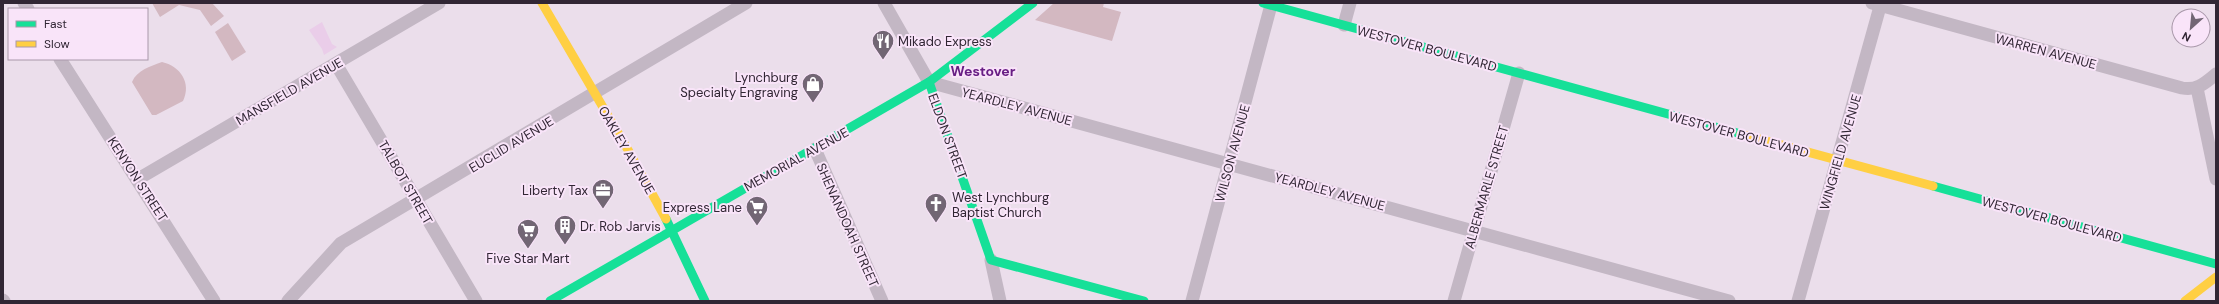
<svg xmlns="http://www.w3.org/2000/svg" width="2219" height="304" font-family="'DM Sans',sans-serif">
<rect width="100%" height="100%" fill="#ebdeeb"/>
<!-- green -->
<g fill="#d3b8c1">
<path d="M152 3H212L224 16 211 26 200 10 179 5 160 17Z"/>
<path d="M1054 3H1104L1103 7 1121 12 1112 41 1035 20Z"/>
<path d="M228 23 246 52 232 61 215 32Z"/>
<path d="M162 62C180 66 192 83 183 101L156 115H152L132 82C137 70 151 66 162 62Z"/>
</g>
<!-- plaza -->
<path fill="#eacde9" d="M322 22 332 44 337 47 324 55 322 49 309 30Z"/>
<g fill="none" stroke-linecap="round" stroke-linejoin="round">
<!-- street -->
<g stroke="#c3b7c4" stroke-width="13">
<path d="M24 3 28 9"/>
<path d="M884 3 929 82 1729 301"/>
<path d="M1872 3 2182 88C2197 91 2205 83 2216 74"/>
<path d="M1344 25 1350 3"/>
<path d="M60 59 214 301"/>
<path d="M336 64 476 301"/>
<path d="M2197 88 2216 179"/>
<path d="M815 149 882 301"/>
<path d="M138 179 439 3"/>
<path d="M991 260 1000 301"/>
<path d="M3 300 4 301"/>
<path d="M288 301 341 243 746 3"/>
<path d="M1192 301 1271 5"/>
<path d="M1454 301 1519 73"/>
<path d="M1798 301 1881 3"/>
</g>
<!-- fast -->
<g stroke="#16e098" stroke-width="9">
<path d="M1263 3 1741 134"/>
<path d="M929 82 991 260 1144 301"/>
<path d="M1933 186 2216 264"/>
<path d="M666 219 705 301"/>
<path d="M550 301 929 82 1033 3"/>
</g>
<!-- slow -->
<g stroke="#ffcf43" stroke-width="9">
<path d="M542 3 628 150 666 219"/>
<path d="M1741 134 1933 186"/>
<path d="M2185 301 2216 277"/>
</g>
</g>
<!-- icons -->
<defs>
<g id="restaurant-pin" transform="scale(1.15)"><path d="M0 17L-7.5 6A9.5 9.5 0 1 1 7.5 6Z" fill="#726674" stroke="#f9e4f9"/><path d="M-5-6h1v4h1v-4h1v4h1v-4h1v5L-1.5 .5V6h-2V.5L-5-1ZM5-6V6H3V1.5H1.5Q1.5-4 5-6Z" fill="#fff"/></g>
<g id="shop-pin" transform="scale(1.15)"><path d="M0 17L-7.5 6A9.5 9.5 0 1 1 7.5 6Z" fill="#726674" stroke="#f9e4f9"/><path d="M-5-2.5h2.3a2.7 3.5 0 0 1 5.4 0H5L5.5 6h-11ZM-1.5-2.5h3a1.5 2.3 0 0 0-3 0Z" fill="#fff"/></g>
<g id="office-pin" transform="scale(1.15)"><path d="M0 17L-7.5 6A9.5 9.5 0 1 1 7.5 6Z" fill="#726674" stroke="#f9e4f9"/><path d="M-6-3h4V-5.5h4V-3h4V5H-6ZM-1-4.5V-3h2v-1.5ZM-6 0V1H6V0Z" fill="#fff"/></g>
<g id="church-pin" transform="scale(1.15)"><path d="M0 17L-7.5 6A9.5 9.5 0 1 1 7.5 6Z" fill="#726674" stroke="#f9e4f9"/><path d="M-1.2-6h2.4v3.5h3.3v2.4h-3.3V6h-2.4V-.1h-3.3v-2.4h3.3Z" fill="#fff"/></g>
<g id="supermarket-pin" transform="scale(1.15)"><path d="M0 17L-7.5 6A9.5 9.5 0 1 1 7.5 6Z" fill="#726674" stroke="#f9e4f9"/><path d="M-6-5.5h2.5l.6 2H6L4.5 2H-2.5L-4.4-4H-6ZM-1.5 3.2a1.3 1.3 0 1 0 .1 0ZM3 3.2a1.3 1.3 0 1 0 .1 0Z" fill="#fff"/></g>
<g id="building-pin" transform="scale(1.15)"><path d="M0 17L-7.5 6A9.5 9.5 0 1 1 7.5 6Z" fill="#726674" stroke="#f9e4f9"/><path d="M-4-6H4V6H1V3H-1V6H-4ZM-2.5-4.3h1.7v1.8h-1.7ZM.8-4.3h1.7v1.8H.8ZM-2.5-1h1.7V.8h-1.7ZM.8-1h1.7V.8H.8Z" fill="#fff"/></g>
</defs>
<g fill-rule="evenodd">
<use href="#restaurant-pin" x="883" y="41"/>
<use href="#shop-pin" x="813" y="84"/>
<use href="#office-pin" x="603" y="190"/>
<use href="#church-pin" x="936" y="204"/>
<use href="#supermarket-pin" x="757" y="207"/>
<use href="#building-pin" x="565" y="226"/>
<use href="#supermarket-pin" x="528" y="230"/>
</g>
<g text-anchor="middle" stroke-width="4" stroke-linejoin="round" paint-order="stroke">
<!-- poi labels -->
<g font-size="13" fill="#312634" stroke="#f9e4f9" text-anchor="start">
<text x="898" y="46">Mikado Express</text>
<text x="798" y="82" text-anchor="end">Lynchburg<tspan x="798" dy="15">Specialty Engraving</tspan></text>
<text x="588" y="195" text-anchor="end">Liberty Tax</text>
<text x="952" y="202">West Lynchburg<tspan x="952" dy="15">Baptist Church</tspan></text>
<text x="742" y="212" text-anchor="end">Express Lane</text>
<text x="580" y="231">Dr. Rob Jarvis</text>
<text x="528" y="263" text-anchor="middle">Five Star Mart</text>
</g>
<!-- street labels -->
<g font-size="13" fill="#312634" stroke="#f9e4f9">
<text transform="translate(1427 48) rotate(15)" y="5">WESTOVER BOULEVARD</text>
<text transform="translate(2046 51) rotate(15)" y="5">WARREN AVENUE</text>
<text transform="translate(289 91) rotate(-30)" y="5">MANSFIELD AVENUE</text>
<text transform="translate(1017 106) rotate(15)" y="5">YEARDLEY AVENUE</text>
<text transform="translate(1739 134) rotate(15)" y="5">WESTOVER BOULEVARD</text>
<text transform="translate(948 136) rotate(70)" y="5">ELDON STREET</text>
<text transform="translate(511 144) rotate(-31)" y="5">EUCLID AVENUE</text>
<text transform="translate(627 150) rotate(60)" y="5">OAKLEY AVENUE</text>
<text transform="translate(1840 152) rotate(-74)" y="5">WINGFIELD AVENUE</text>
<text transform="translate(1232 153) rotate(-75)" y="5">WILSON AVENUE</text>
<text transform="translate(796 159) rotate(-29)" y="5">MEMORIAL AVENUE</text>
<text transform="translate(138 179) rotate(57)" y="5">KENYON STREET</text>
<text transform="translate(406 182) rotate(60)" y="5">TALBOT STREET</text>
<text transform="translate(1486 187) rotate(-74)" y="5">ALBERMARLE STREET</text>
<text transform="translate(1330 191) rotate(15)" y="5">YEARDLEY AVENUE</text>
<text transform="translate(2052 219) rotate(15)" y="5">WESTOVER BOULEVARD</text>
<text transform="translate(848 225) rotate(66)" y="5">SHENANDOAH STREET</text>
</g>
<!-- neighbourhood labels -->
<g font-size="14" font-weight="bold" fill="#681e84" stroke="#f9e4f9">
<text x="983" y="76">Westover</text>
</g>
</g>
<!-- border -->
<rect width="2219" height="304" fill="none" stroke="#312634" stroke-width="8"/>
<!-- legend -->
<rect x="8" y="8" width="140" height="52" fill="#f9e4f9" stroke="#a998aa"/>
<rect x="16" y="21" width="20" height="6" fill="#16e098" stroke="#a998aa"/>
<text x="44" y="28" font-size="12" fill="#312634">Fast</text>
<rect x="16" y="41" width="20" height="6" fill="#ffcf43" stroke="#a998aa"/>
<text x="44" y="48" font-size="12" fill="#312634">Slow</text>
<!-- north arrow -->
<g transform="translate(2191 28) rotate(207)"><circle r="19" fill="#f9e4f9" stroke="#a998aa"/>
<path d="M0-3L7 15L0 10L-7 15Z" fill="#726674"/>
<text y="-6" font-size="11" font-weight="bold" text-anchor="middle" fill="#312634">N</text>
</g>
</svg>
